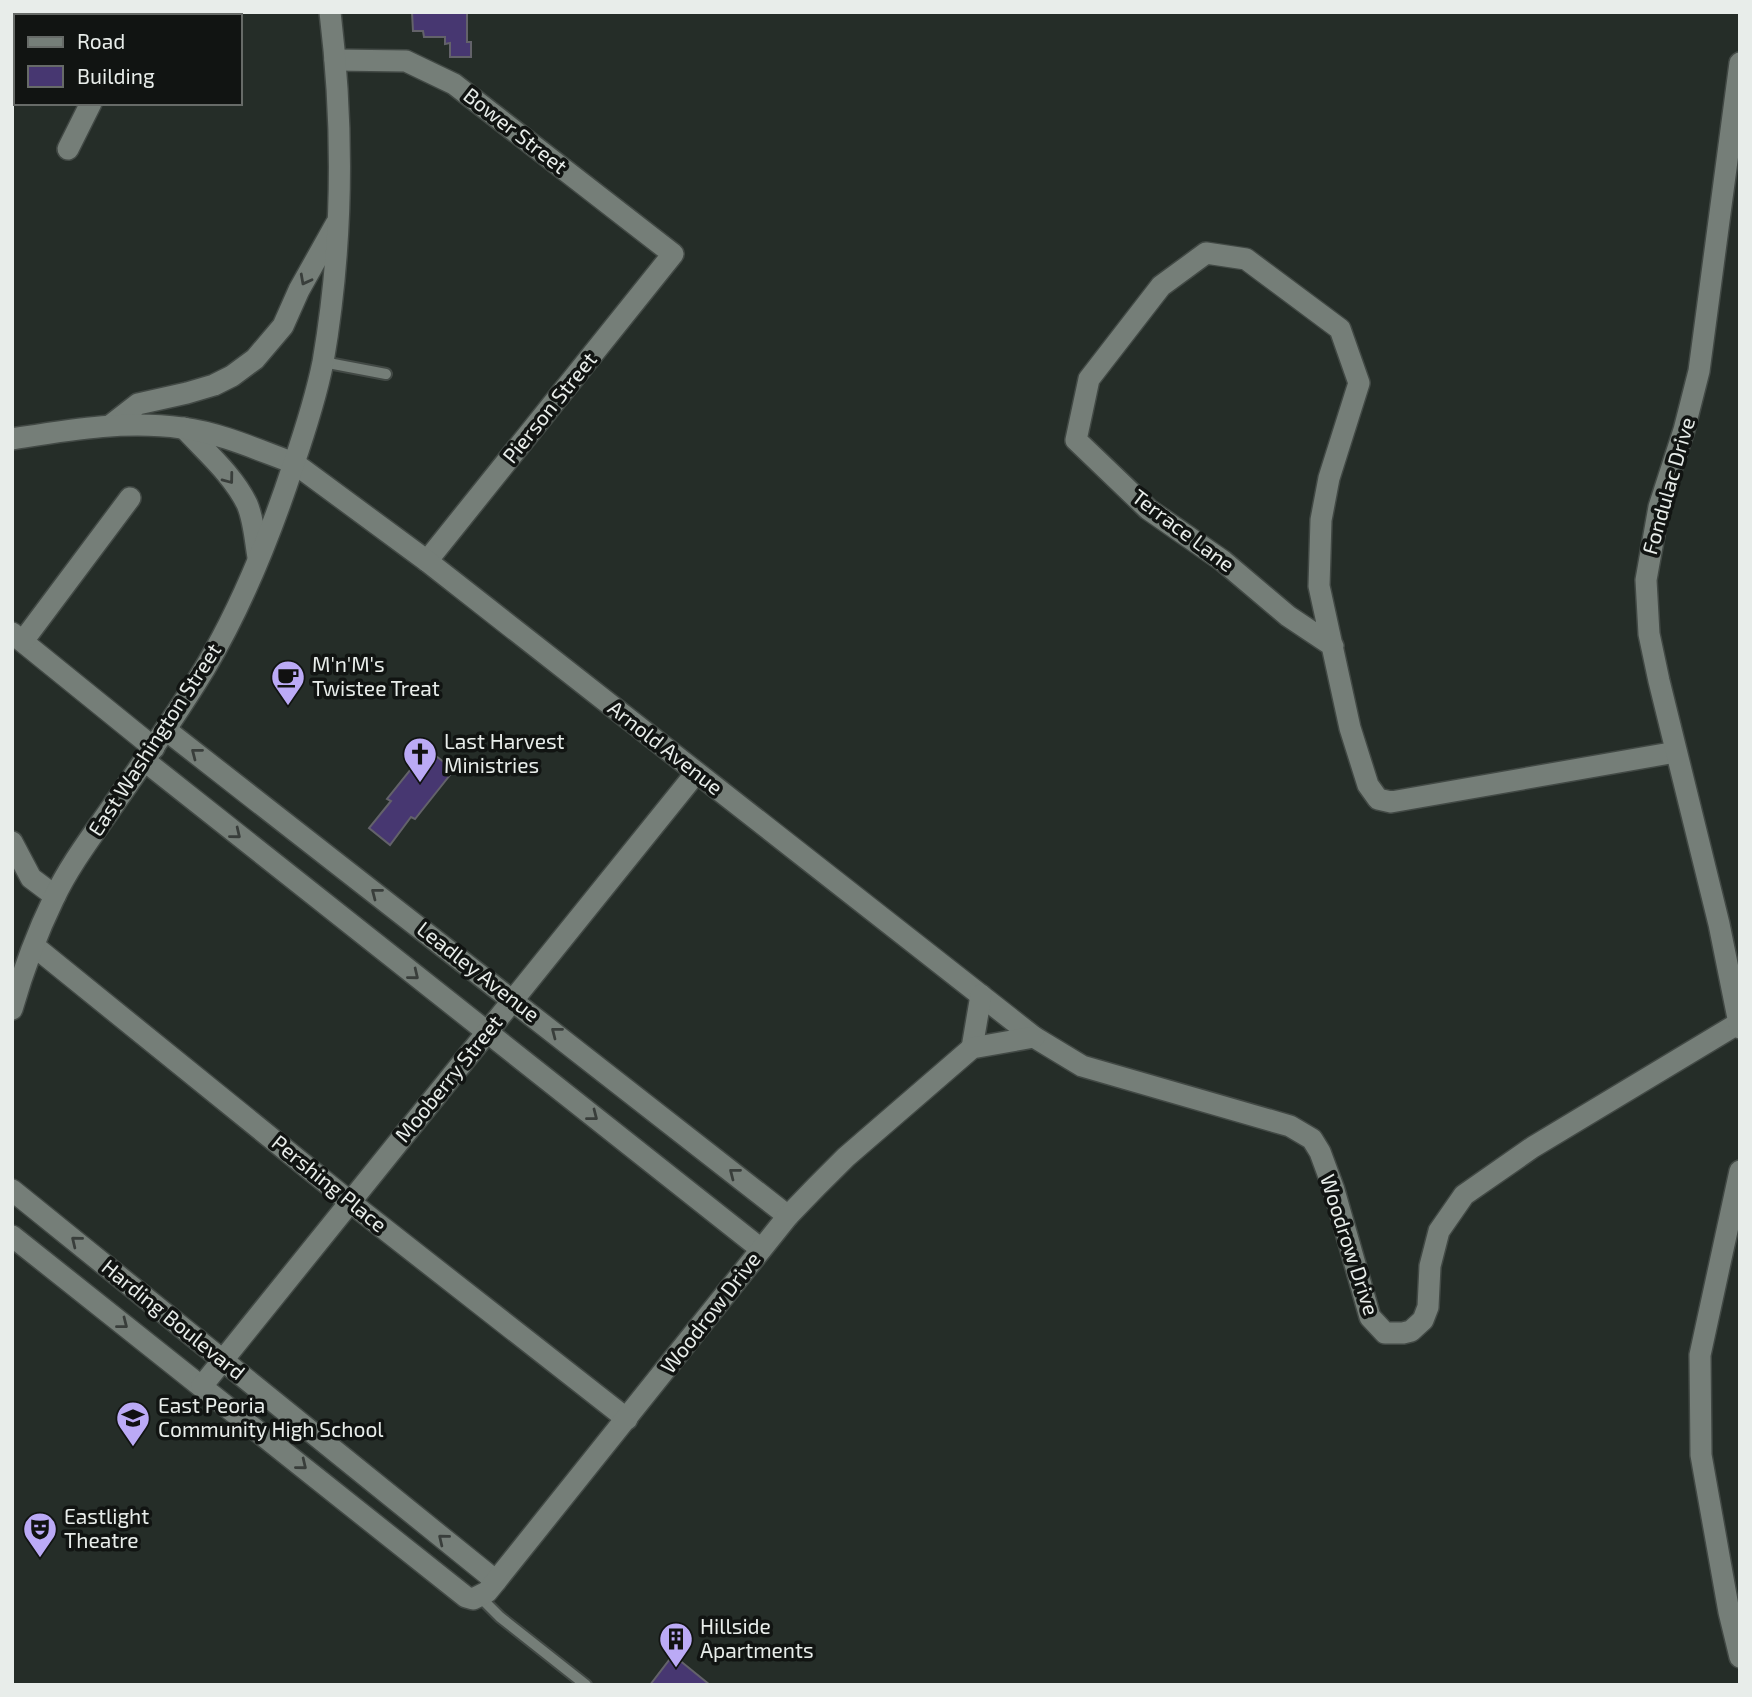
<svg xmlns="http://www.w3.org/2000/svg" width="1752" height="1697" font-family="'Exo 2',sans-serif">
<rect width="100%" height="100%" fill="#252d28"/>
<!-- building -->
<g fill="#473771" stroke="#63626a" stroke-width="2">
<path d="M412 12H467V42H471V57H450V43L445 44V37H424L423 31H413Z"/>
<path d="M427 749 454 770 415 819 411 817 390 845 369 828 391 801 387 799Z"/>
<path d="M673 1655 710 1685H650Z"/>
</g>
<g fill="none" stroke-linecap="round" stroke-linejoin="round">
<!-- lane casing -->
<g stroke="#424945" stroke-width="14">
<g id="lane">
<path d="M323 362 386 374"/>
<path d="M480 1597 500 1617 586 1685"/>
</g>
</g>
<!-- street casing -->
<g stroke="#424945" stroke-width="24">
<g id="street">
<path d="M135 16 137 12"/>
<path d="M335 60 406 61 454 84 673 254 427 561"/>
<path d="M68 149 91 103"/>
<path d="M294 463 427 561 1034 1037 1082 1066 1290 1126 1312 1139 1320 1152 1334 1190 1370 1317 1385 1333H1403L1411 1331 1423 1320 1428 1307 1430 1266 1439 1231 1464 1195 1533 1147 1739 1023"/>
<path d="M12 633 154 748"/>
<path d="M23 641 130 498"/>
<path d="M1333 646 1288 616 1223 561 1148 509 1076 440 1089 379 1161 286 1206 253 1246 259 1340 329 1359 383 1329 478 1321 520 1319 586 1350 728 1368 785 1378 799 1391 802 1676 752"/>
<path d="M166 730 788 1216"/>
<path d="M145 761 761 1249"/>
<path d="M12 842 31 878 55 896"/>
<path d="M34 946 350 1202 627 1419"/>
<path d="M972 1048 981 995"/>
<path d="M12 1190 496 1581"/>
<path d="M12 1236 466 1597 473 1599 487 1592 496 1581 788 1216 816 1187 846 1157 972 1048 1034 1037"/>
<path d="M202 1386 696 773"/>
</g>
</g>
<!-- secondary casing -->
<g stroke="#424945" stroke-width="24">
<g id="secondary">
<path d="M1740 63 1699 371 1684 430 1659 507 1646 580 1649 634 1659 681 1719 924 1740 1028"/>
<path d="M111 425 138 404 187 393 214 385 232 376 255 359 283 326 299 290 336 224"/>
<path d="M184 428C206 452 233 475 247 504 254 520 255 540 258 557"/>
<path d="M12 439C69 430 124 420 182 428 221 433 258 450 294 463"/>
<path d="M12 1009C23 971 37 933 54 898 69 866 92 836 112 807 144 761 176 716 205 668 243 604 270 536 293 466 305 431 316 397 323 362 343 246 344 128 330 12"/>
<path d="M1740 1171 1700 1355 1701 1455 1729 1612 1740 1657"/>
</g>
</g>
<!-- lane -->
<use href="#lane" stroke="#757e78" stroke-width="10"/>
<!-- street -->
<use href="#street" stroke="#757e78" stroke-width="21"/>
<!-- secondary -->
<use href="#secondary" stroke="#757e78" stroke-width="21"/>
</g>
<!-- one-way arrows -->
<defs><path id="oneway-chevron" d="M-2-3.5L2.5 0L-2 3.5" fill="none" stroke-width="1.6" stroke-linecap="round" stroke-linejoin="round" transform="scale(1.75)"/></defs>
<g stroke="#393e3b">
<use href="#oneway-chevron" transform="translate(305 280) rotate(118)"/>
<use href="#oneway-chevron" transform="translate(229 479) rotate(53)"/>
<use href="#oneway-chevron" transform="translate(196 753) rotate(-142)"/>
<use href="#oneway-chevron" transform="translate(236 834) rotate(39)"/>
<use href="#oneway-chevron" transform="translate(376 893) rotate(-142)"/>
<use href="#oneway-chevron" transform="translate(414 975) rotate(39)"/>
<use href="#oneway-chevron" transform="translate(556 1032) rotate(-142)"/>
<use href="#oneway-chevron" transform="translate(593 1116) rotate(38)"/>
<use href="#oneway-chevron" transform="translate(734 1173) rotate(-142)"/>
<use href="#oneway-chevron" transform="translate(76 1241) rotate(-141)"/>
<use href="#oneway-chevron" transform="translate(123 1324) rotate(38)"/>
<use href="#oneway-chevron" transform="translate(302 1465) rotate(39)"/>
<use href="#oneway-chevron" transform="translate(443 1539) rotate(-141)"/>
</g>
<!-- icons -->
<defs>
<g id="cafe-pin" transform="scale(1.75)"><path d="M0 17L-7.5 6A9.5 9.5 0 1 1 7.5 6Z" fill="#bbaaf6" stroke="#111412"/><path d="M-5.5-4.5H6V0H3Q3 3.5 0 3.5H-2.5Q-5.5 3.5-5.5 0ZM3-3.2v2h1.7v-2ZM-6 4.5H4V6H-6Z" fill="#111"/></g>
<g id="church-pin" transform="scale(1.75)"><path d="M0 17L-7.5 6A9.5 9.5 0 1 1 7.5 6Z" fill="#bbaaf6" stroke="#111412"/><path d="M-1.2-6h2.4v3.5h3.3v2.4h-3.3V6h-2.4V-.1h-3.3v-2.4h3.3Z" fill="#111"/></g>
<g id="school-pin" transform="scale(1.75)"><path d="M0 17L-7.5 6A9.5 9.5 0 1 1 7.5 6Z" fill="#bbaaf6" stroke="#111412"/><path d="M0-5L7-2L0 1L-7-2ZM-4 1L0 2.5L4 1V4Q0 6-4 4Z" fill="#111"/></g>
<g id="theatre-pin" transform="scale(1.75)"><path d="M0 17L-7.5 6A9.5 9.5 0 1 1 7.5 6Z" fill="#bbaaf6" stroke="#111412"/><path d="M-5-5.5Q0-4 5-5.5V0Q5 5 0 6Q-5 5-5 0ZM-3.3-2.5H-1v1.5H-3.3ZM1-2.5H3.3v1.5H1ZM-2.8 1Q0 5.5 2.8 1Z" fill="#111"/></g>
<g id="building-pin" transform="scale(1.75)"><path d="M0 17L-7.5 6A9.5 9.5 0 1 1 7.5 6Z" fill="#bbaaf6" stroke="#111412"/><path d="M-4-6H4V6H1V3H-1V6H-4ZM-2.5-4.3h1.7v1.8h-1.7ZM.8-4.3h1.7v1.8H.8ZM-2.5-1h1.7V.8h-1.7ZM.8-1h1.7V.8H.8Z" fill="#111"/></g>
</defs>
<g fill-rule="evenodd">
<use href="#cafe-pin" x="288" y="677"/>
<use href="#church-pin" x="420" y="754"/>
<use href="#school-pin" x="133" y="1418"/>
<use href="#theatre-pin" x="40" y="1529"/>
<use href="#building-pin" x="676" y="1639"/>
</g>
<g text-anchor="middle" stroke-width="7" stroke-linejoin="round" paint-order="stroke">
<!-- street labels -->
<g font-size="21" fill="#e8edea" stroke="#111412">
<text transform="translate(515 131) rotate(38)" y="7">Bower Street</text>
<text transform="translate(550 408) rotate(-51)" y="7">Pierson Street</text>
<text transform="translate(1669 486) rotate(-74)" y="7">Fondulac Drive</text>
<text transform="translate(1183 531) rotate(37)" y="7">Terrace Lane</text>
<text transform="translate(155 740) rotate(-57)" y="7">East Washington Street</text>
<text transform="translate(665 748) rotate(38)" y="7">Arnold Avenue</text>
<text transform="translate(478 972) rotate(38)" y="7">Leadley Avenue</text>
<text transform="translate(449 1079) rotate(-51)" y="7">Mooberry Street</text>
<text transform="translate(329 1184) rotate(39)" y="7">Pershing Place</text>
<text transform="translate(1349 1245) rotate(72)" y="7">Woodrow Drive</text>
<text transform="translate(711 1313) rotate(-52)" y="7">Woodrow Drive</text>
<text transform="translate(173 1320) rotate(39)" y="7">Harding Boulevard</text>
</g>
<!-- poi labels -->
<g font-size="21" fill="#e8edea" stroke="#111412" text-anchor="start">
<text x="312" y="672">M'n'M's<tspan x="312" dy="24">Twistee Treat</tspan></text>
<text x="444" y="749">Last Harvest<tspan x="444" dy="24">Ministries</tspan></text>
<text x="158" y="1413">East Peoria<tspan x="158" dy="24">Community High School</tspan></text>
<text x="64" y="1524">Eastlight<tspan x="64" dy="24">Theatre</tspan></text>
<text x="700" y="1634">Hillside<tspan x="700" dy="24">Apartments</tspan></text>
</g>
</g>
<!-- border -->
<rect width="1752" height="1697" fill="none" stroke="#e8edea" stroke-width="28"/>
<!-- legend -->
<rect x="14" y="14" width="228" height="91" fill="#111412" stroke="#676b68" stroke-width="2"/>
<rect x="28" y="37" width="35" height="10" fill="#757e78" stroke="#676b68" stroke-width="2"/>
<text x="77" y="49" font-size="21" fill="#e8edea">Road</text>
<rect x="28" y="66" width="35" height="21" fill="#473771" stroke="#676b68" stroke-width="2"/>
<text x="77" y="84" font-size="21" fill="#e8edea">Building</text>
</svg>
